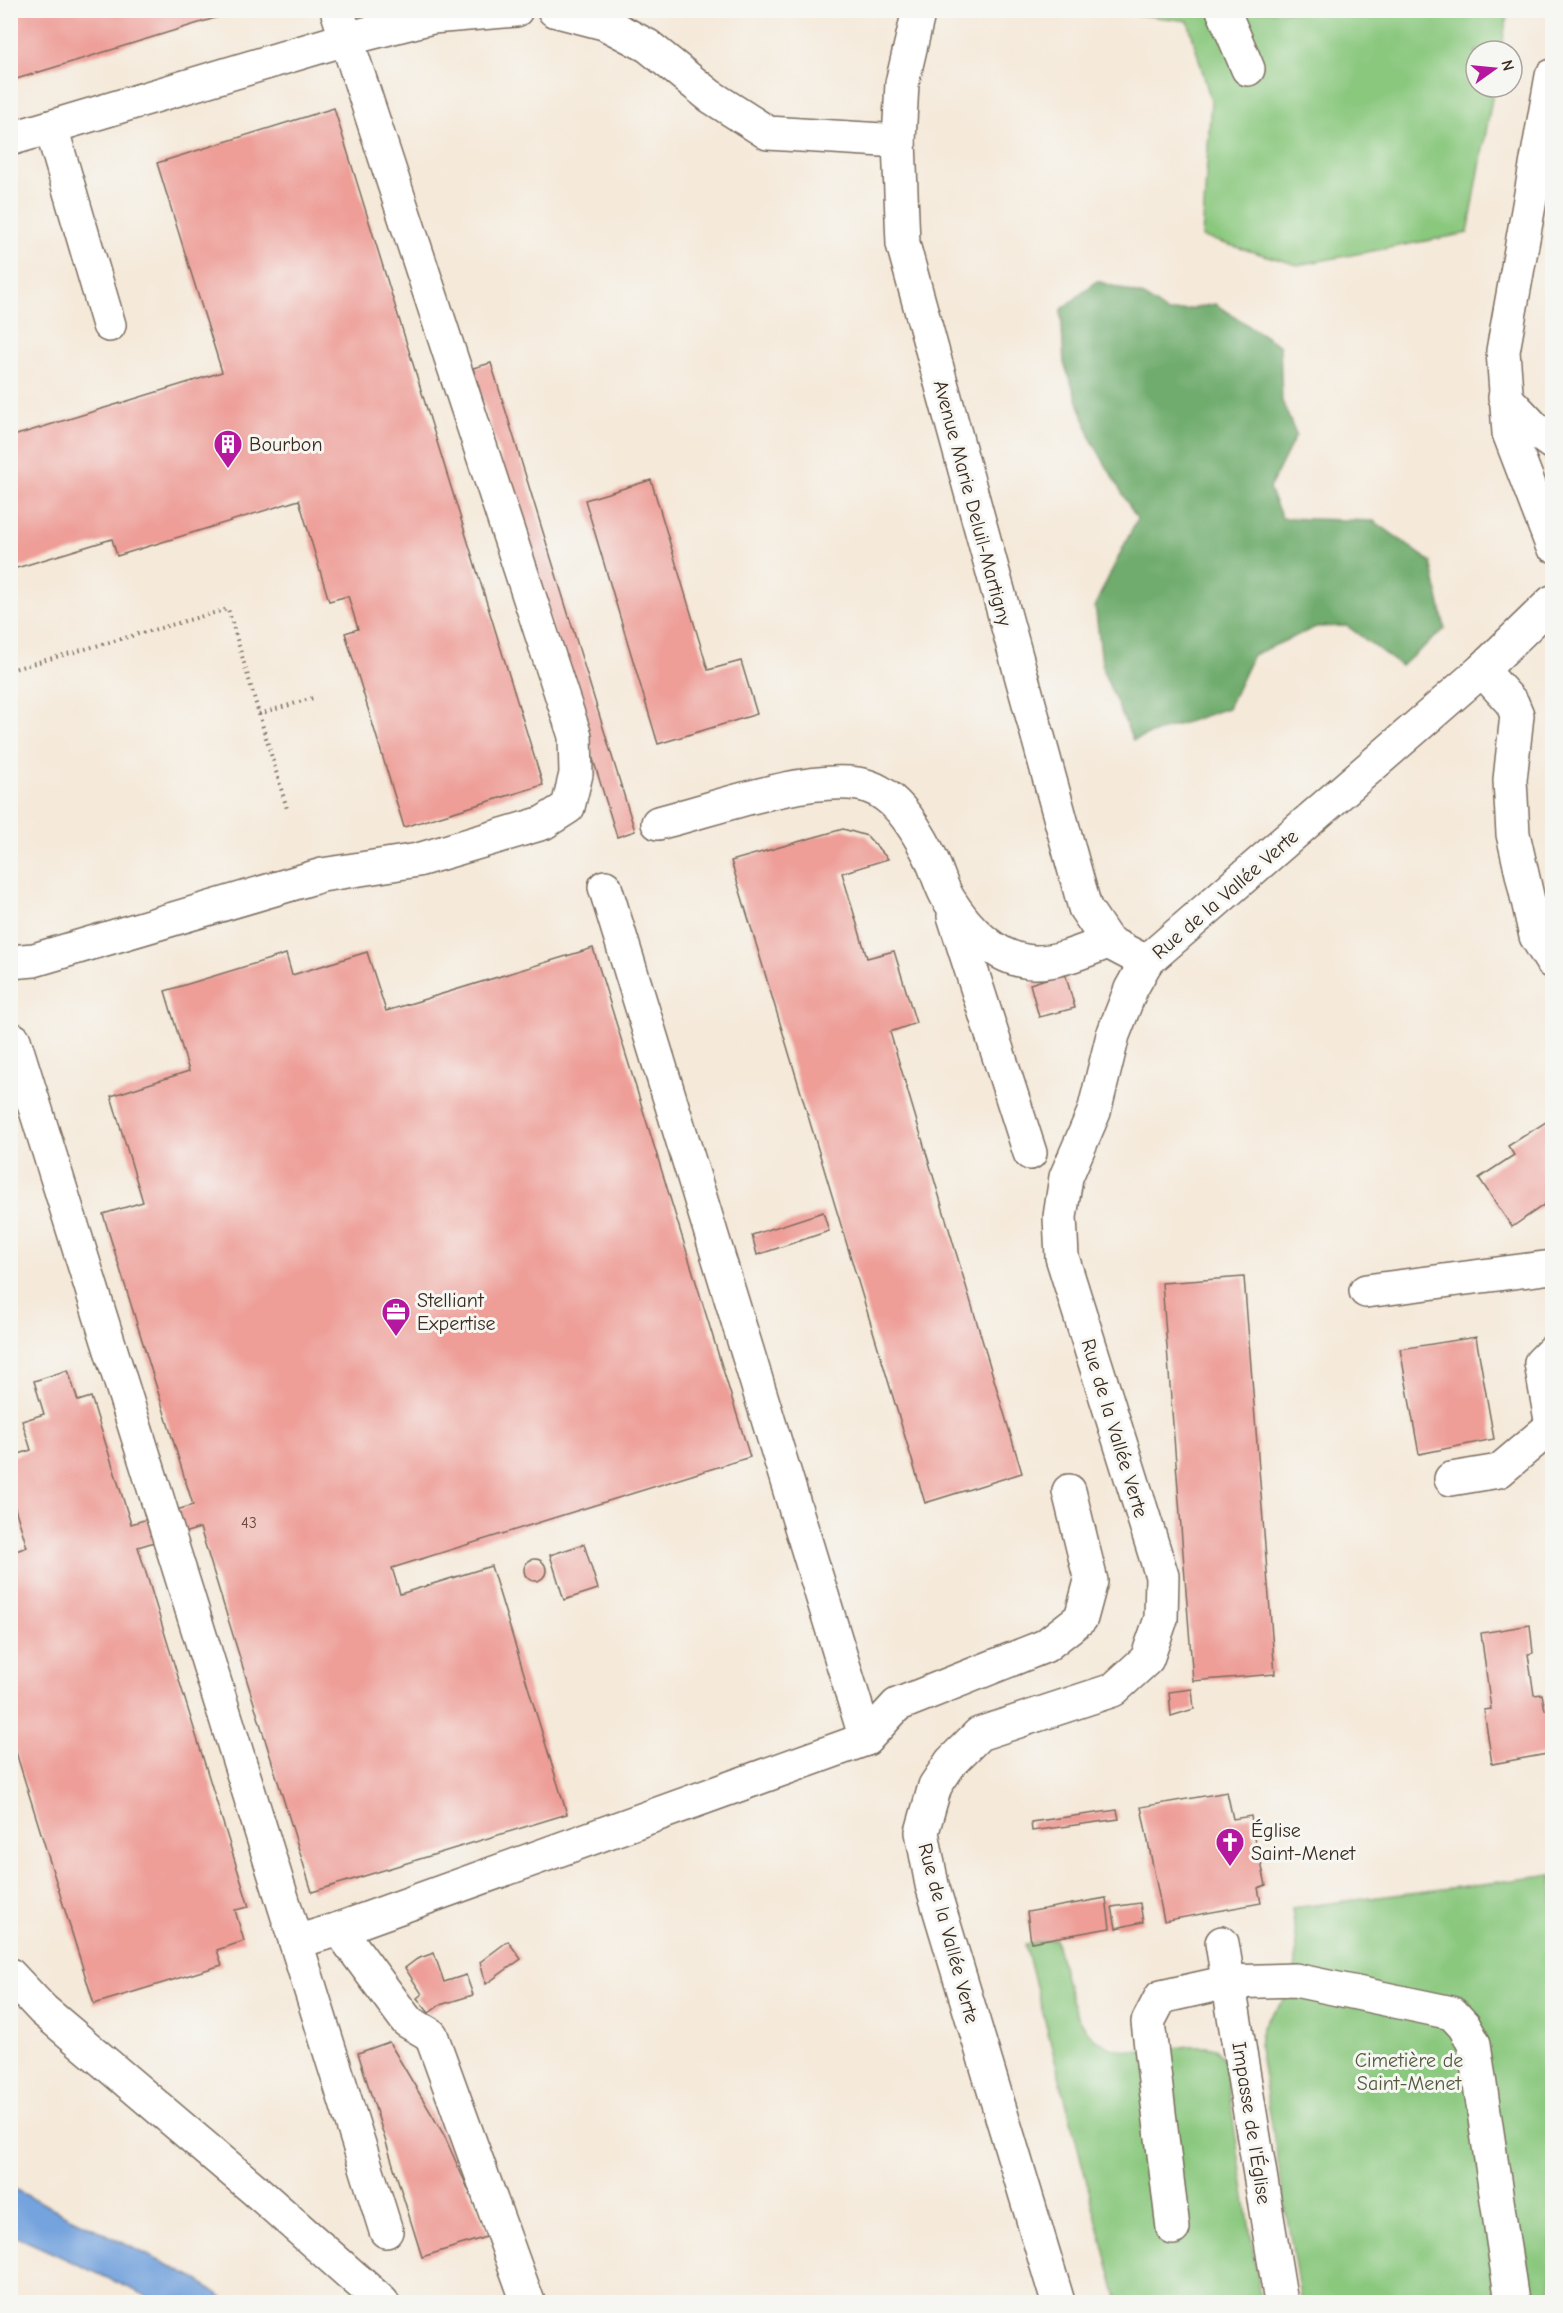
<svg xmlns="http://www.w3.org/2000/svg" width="1563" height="2313" font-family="'Comic Neue',sans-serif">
<rect width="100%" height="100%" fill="#f6f6f2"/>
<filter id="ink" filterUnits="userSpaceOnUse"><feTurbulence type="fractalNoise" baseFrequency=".0167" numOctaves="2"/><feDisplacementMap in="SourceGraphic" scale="12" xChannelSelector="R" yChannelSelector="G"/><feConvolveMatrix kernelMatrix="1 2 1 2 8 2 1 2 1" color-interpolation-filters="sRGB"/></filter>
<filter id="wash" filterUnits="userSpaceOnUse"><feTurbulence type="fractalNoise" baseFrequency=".008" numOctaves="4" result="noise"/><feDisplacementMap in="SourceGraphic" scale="24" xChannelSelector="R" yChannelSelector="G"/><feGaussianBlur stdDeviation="1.35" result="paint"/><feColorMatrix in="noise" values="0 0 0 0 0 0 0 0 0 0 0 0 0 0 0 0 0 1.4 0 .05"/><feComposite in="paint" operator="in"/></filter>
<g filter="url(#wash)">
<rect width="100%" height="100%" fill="#f5e9d9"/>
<!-- green -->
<g fill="#8ac87e" stroke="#62794e" stroke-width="1.5">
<path d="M1108 11H1508L1501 51H1476V87H1494L1468 233 1298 265 1202 237 1211 101 1188 21Z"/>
<path d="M1552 1875V2302H1301L1259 2047C1261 2015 1274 2019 1287 1995 1302 1967 1295 1939 1292 1908Z"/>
<path d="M1055 1939C1073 2000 1071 2058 1153 2051 1174 2049 1195 2042 1216 2048L1224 2060 1261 2302H1118L1025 1944Z"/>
</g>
<!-- forest -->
<path fill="#6fac6d" stroke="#556b46" stroke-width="1.5" d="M1097 281 1144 296 1168 313 1215 304 1280 346 1282 401 1296 435 1269 489 1282 518 1374 521 1431 562 1445 629 1401 666 1347 626 1316 627 1253 655 1228 708 1133 740 1103 671 1095 605 1137 519 1092 441 1064 363 1061 310Z"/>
<!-- water -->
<path fill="#74a3dd" stroke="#58667e" stroke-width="1.5" d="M10 2187 198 2280 229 2302H160L11 2234Z"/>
<g id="blocks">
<!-- building -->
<g fill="#ee9d97">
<path d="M10 10H238V11L10 81Z"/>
<path d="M334 108 543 785 404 827 345 633 358 629 348 596 329 601 299 500 117 556 112 539 10 570V437L222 372 157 163Z"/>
<path d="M491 363 635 831 617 837 473 368Z"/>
<path d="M651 480 708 670 741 661 757 714 658 744 585 500Z"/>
<path d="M843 829 867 836 888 859 842 873 867 958 894 951 916 1023 890 1032 1022 1473 925 1503 731 861Z"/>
<path d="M593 948 750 1457 392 1568 400 1594 491 1566 567 1814 312 1892 200 1528 138 1547 249 1907 235 1910 244 1941 217 1950 222 1965 94 2004 10 1733V1535L16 1551 27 1547 10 1492V1457L31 1450 22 1421 44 1414 34 1381 68 1370 78 1401 91 1397 131 1524 193 1505 103 1214 143 1202 111 1096 189 1071 165 991 286 954 292 975 367 952 386 1011Z"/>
<path d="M1065 973 1075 1008 1039 1017 1030 984Z"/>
<path d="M1552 1118V1199L1512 1227 1479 1178 1514 1155 1508 1146Z"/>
<path d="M823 1212 829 1231 757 1255 752 1235Z"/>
<path d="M1244 1277 1275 1674 1193 1681 1162 1283Z"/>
<path d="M1476 1337 1494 1439 1419 1454 1400 1349Z"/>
<path d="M584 1544 598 1589 564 1600 550 1555Z"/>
<circle cx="535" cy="1570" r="11"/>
<path d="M1530 1625 1533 1653 1528 1654 1534 1695 1542 1694 1545 1710H1552V1753L1492 1764 1484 1710 1491 1709 1481 1633Z"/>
<path d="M1192 1689 1194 1709 1171 1716 1169 1692Z"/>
<path d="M1227 1792 1233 1819 1251 1816 1256 1849H1258L1266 1885 1258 1888 1261 1903 1164 1921 1141 1807Z"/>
<path d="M1117 1810 1119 1819 1032 1831 1031 1822Z"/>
<path d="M1106 1898 1110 1928 1031 1942 1027 1912Z"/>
<path d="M1140 1903 1143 1922 1116 1928 1112 1907Z"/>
<path d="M508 1941 521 1959 486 1984 480 1962Z"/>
<path d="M434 1953 444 1982 466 1975 473 1995 440 2005 429 2013 417 1998 422 1994 405 1968 417 1959Z"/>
<path d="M389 2042 444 2135 489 2236 422 2257 358 2053Z"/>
</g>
</g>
</g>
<g filter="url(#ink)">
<use href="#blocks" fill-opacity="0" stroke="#7c6d5f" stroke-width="1.5"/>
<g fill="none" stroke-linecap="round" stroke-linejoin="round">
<!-- minor casing -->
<g stroke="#7c6d5f" stroke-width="36">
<g id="minor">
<path d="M554 10 604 23 648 46 710 96 768 133 899 141"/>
<path d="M919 10 902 83 899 141 903 244 1085 908 1108 942 1146 962"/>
<path d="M1223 10 1248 69"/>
<path d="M1552 76 1503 351 1509 433 1552 545"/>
<path d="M51 127 109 325"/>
<path d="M10 139 346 39 432 17 516 10"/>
<path d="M1505 397 1541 435 1552 443"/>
<path d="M1482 670 1512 703 1517 715 1510 780 1513 834 1536 936 1552 962"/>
<path d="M658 823C715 809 802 776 858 784 893 789 914 825 929 854 937 869 940 886 949 900 967 929 997 961 1034 962 1058 963 1086 950 1108 942"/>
<path d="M605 887 866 1739"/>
<path d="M954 916 1030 1153"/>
<path d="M10 962 34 960 322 875 418 860 543 823 568 807 576 774 575 736 337 10"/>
<path d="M14 1040 386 2231"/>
<path d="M1366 1291 1552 1267"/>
<path d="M1552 1426 1541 1363 1552 1352"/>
<path d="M1451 1479 1499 1471 1552 1426"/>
<path d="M339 1929 407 2021 431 2035 528 2302"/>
<path d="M296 1942 339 1929 866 1739 897 1705 1045 1646 1081 1618 1091 1581 1069 1491"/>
<path d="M1222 1943 1281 2302"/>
<path d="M10 1975 43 2010 254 2189 382 2302"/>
<path d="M1173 2228 1148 2022 1161 1997 1228 1982 1295 1980 1452 2013 1464 2026 1474 2044 1512 2302"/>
<path d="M1058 2302 932 1885 922 1832 935 1786 951 1762 979 1734 1113 1690 1147 1659 1161 1619 1162 1576 1062 1257 1060 1217 1066 1177 1094 1112 1113 1035 1131 989 1146 962 1482 670 1552 602"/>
</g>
</g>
<!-- path -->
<g stroke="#7c6d5f" stroke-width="4" stroke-dasharray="1.5 4.5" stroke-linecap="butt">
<path d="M10 670 228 609 288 812"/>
<path d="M259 714 313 698"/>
</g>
<!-- minor -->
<use href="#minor" stroke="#fff" stroke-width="33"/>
</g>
</g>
<!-- icons -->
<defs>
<g id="building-pin" transform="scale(1.5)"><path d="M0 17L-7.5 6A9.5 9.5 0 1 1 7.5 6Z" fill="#b5179e" stroke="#f6f6f2"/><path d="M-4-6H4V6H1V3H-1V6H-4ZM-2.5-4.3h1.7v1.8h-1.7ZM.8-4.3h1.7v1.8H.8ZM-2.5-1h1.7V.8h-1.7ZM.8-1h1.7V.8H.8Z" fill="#fff"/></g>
<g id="office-pin" transform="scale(1.5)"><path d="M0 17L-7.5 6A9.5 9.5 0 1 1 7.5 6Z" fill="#b5179e" stroke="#f6f6f2"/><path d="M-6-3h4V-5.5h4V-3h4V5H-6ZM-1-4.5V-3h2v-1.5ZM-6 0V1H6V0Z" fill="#fff"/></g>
<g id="church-pin" transform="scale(1.5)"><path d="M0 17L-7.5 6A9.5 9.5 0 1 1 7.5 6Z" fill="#b5179e" stroke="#f6f6f2"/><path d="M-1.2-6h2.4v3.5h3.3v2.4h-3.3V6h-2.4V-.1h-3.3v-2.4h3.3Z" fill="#fff"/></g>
</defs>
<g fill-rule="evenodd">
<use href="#building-pin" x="228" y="444"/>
<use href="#office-pin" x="396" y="1312"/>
<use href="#church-pin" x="1230" y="1842"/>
</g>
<g text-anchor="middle" stroke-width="6" stroke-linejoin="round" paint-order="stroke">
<!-- number labels -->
<g font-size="16" fill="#68473c">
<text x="249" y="1528">43</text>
</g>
<!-- poi labels -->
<g font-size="20" fill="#3b2a1e" stroke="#f6f6f2" text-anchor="start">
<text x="249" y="451">Bourbon</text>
<text x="417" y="1307">Stelliant<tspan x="417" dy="23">Expertise</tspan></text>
<text x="1251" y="1837">Église<tspan x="1251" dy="23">Saint-Menet</tspan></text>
</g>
<!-- street labels -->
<g font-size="20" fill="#3b2a1e" stroke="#f6f6f2">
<text transform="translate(973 503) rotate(75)" y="7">Avenue Marie Deluil-Martigny</text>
<text transform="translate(1225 894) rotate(-41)" y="7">Rue de la Vallée Verte</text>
<text transform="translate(1115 1428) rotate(73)" y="7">Rue de la Vallée Verte</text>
<text transform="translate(949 1933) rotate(75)" y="7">Rue de la Vallée Verte</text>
<text transform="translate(1252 2123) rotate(81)" y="7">Impasse de l'Église</text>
</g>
<!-- park labels -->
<g font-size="20" fill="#53593b" stroke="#f6f6f2">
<text x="1409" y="2067">Cimetière de<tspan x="1409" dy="23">Saint-Menet</tspan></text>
</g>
</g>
<!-- margin -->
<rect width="1563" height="2313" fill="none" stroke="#f6f6f2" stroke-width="36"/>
<!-- north arrow -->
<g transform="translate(1494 69) rotate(75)"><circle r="28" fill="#f6f6f2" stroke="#aba49d" stroke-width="1.5"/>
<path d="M0-4.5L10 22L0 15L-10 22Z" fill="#b5179e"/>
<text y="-9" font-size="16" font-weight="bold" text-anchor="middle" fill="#3b2a1e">N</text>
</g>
</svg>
